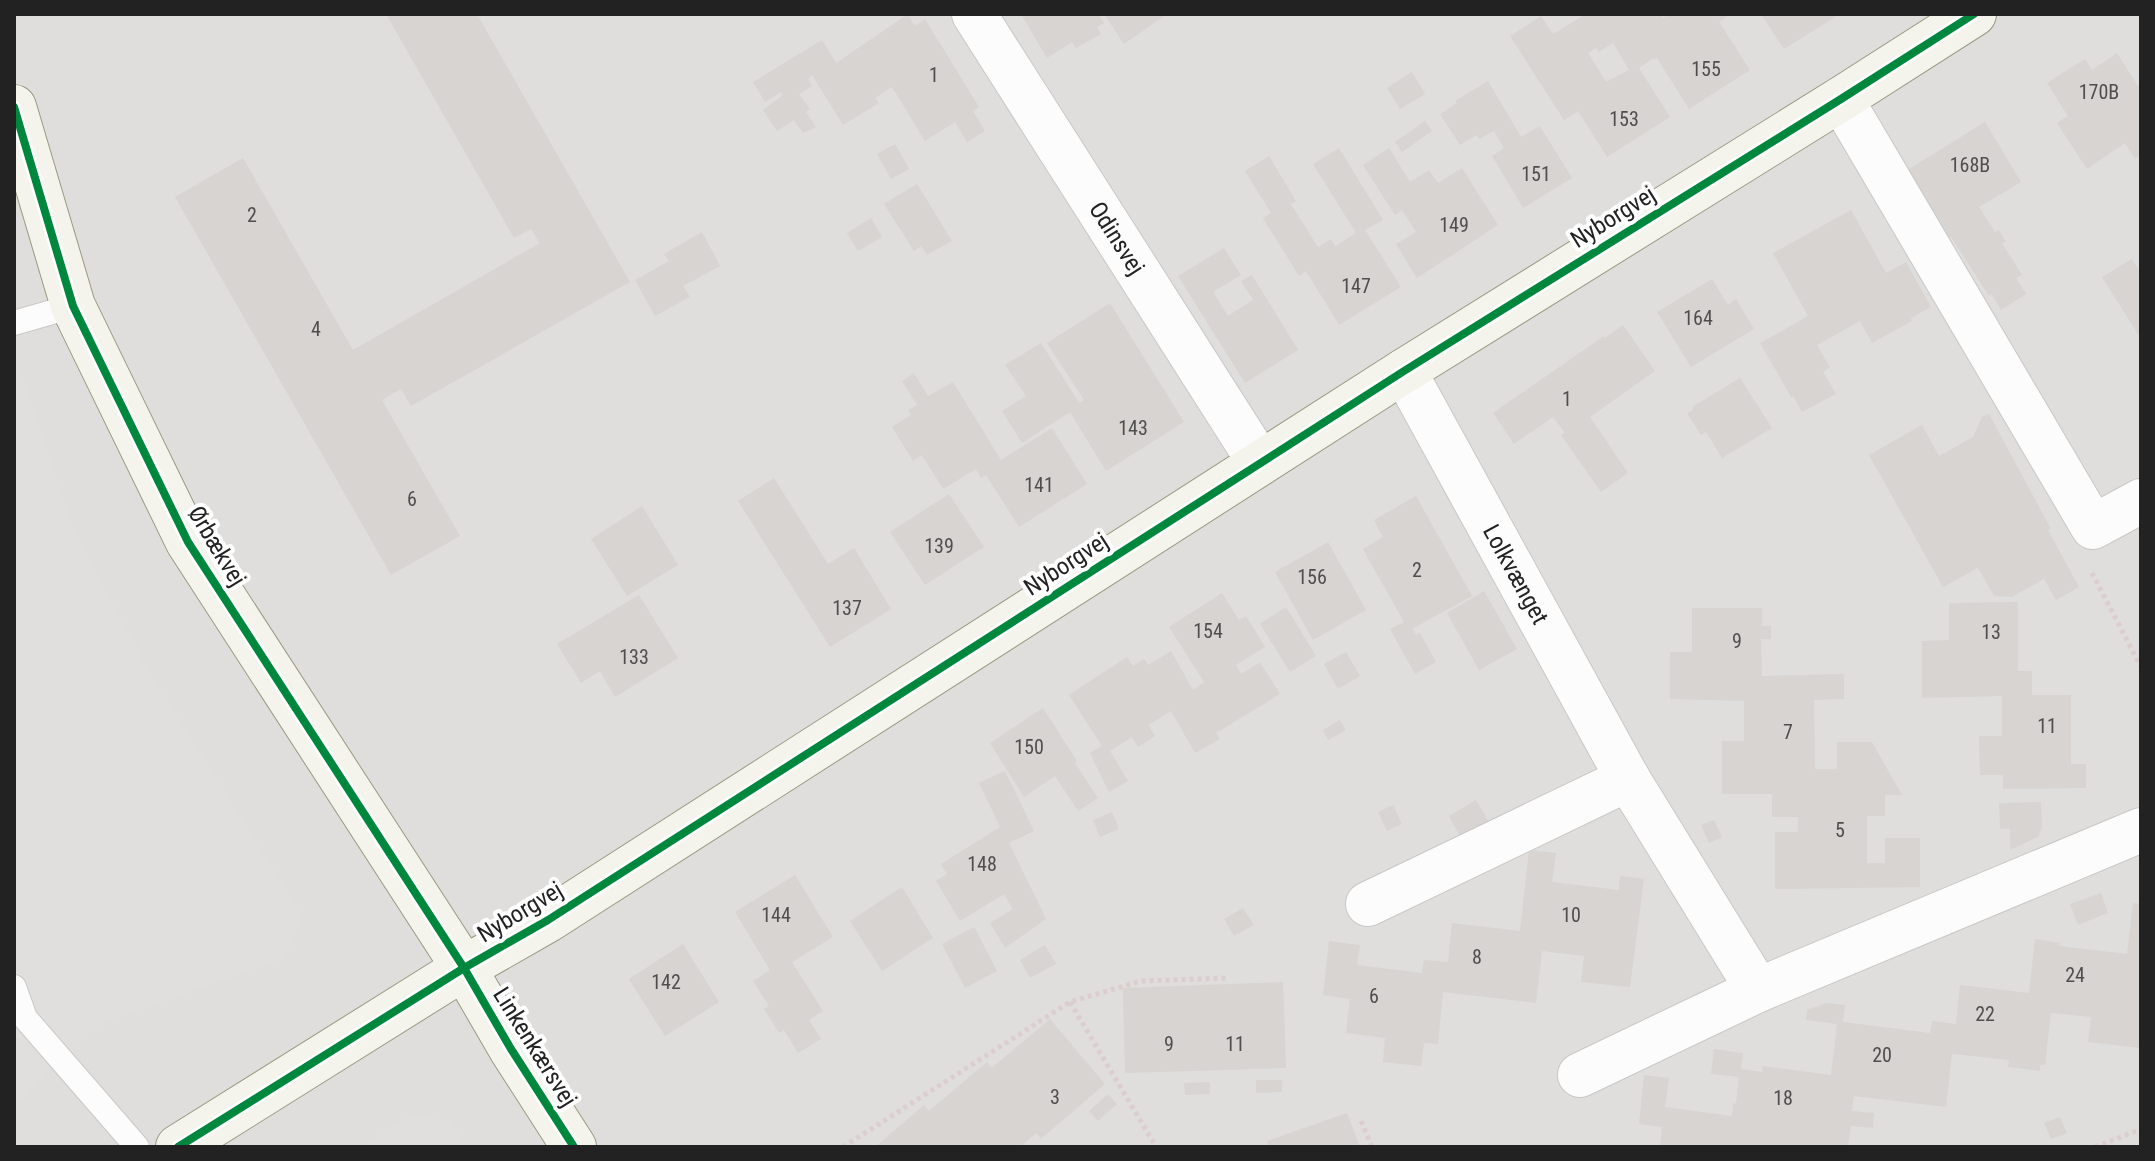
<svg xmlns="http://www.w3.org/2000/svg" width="2155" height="1161" font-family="'Roboto Condensed',sans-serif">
<rect width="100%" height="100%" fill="#f0eeeb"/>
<!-- residential -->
<rect fill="#dfdedc" x="14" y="14" width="2127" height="1133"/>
<!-- parking -->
<g fill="#e0dfde">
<path d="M14 349 71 525 147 668 302 915 285 958 100 1024 20 1100 14 1095Z"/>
<path d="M415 1113 451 1122 466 1147H358Z"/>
</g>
<!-- building -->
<g fill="#d7d4d2" fill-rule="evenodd">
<path d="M386 14H477L630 282 411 406 401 389 382 400 460 536 391 575 175 197 243 158 353 350 540 243 531 229 514 238Z"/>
<path d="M908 14 915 26 925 19 979 107 973 111 985 131 967 142 955 122 925 141 892 87 875 98 879 103 843 125 812 75 808 79 812 86 799 94 810 109 806 112 816 127 803 133 794 120 777 131 763 110 783 95 781 92 765 102 753 82 822 40 836 63Z"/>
<path d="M1021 14H1098L1104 23 1097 27 1101 34 1076 48 1072 42 1047 58Z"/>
<path d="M1104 14H1167L1124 44Z"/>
<path d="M1586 14H1661L1663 18 1669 14H1730L1719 22 1750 70 1689 109 1657 58 1652 59 1639 68 1670 117 1607 157 1578 111 1564 120 1510 36 1541 16 1553 34ZM1613 43 1629 70 1606 82 1588 53 1596 48 1599 52Z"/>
<path d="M1761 14H1840L1784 49Z"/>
<path d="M2117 53 2141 91V155L2135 159 2125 143 2087 169 2057 123 2068 116 2047 83 2085 59 2092 70Z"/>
<path d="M1412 72 1425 94 1400 109 1387 88Z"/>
<path d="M1488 81 1521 137 1540 126 1572 178 1523 208 1492 156 1504 148 1494 131 1479 139 1476 135 1460 145 1440 114 1457 103 1455 101Z"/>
<path d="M1425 121 1432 131 1402 152 1395 142Z"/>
<path d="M1985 122 2021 182 1979 207 1995 232 1999 230 2006 242 2002 243 2022 275 2016 278 2026 294 2001 310 1992 294 1989 296 1951 237 1948 238 1906 171Z"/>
<path d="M895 144 909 169 891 179 877 154Z"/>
<path d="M1339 148 1383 220 1365 230 1401 287 1339 325 1306 271 1299 276 1263 218 1271 213 1245 171 1269 156 1296 201 1291 204 1318 247 1331 239 1335 246 1356 233 1313 164Z"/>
<path d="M1389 148 1410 182 1429 170 1438 183 1462 168 1498 225 1417 278 1396 244 1416 232 1402 210 1395 215 1363 165Z"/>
<path d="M917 184 952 241 927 255 921 246 914 251 884 204Z"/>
<path d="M1851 210 1886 273 1906 262 1931 307 1911 318 1912 321 1872 343 1860 321 1817 345 1830 367 1823 372 1836 394 1802 412 1793 396 1791 397 1760 343 1808 316 1773 253Z"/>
<path d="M871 218 882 237 858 251 847 233Z"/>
<path d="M702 232 720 266 683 286 690 297 655 316 635 280 669 261 664 254Z"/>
<path d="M1224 248 1241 275 1213 292 1228 316 1253 300 1241 281 1252 275 1298 350 1245 383 1178 276Z"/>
<path d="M2132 259 2141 273V339L2102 277Z"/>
<path d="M1712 279 1728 305 1736 299 1754 329 1691 367 1657 312Z"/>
<path d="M1110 303 1184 422 1106 471 1070 412 1022 443 1002 411 1026 396 1005 365 1041 343 1079 403 1084 400 1047 343Z"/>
<path d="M1623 325 1655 371 1590 417 1628 473 1601 492 1561 435 1565 433 1553 417 1514 444 1493 413 1604 336 1605 338Z"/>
<path d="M914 373 928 396 953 382 1001 460 1052 428 1087 484 1019 527 986 475 981 478 976 469 943 489 922 455 913 461 892 427 911 415 908 410 917 405 902 381Z"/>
<path d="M1740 378 1772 428 1722 458 1706 432 1701 435 1687 413 1693 410 1692 407Z"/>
<path d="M1989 414 2051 529 2048 530 2079 587 2056 600 2044 579 2012 597 1994 596 1978 568 1943 587 1869 455 1922 425 1939 456 1973 437 1982 417Z"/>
<path d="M774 478 828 564 854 548 891 609 830 647 738 501Z"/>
<path d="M949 494 984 547 925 585 890 532Z"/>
<path d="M1416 496 1472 596 1412 629 1416 635 1420 633 1436 662 1415 674 1390 629 1404 622 1363 549 1383 537 1374 520Z"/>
<path d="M642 506 678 565 627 596 591 539Z"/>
<path d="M1328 542 1366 610 1313 640 1275 572Z"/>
<path d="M1484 591 1517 649 1479 670 1447 613Z"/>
<path d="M1222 593 1239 620 1246 616 1265 647 1236 665 1241 674 1260 662 1280 694 1216 733 1220 739 1195 753 1171 711 1148 725 1155 736 1138 747 1132 737 1110 751 1128 781 1109 792 1090 753 1102 746 1069 695 1127 657 1133 666 1144 659 1148 665 1171 651 1193 690 1204 682 1169 627Z"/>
<path d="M639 595 678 658 615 697 600 671 581 683 557 644Z"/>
<path d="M2018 602V671H2032V695H2071V764H2086V788L2003 789V775H1980L1979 736H2002V696L1922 698V641L1949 640V603Z"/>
<path d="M1286 607 1316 656 1290 672 1260 624Z"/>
<path d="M1692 608H1762V626H1771V639H1761L1762 676 1844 674V699L1814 700 1815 769H1837V742H1872L1902 795H1885V816H1867V863H1885V838H1920V887L1775 889V832H1798V817H1772V794H1722V741H1744V701L1670 699V652H1692Z"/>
<path d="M1346 652 1360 676 1338 689 1324 664Z"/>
<path d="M1043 708 1077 761 1075 763 1098 798 1078 811 1055 776 1024 797 990 743Z"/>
<path d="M1340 720 1346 730 1328 740 1323 730Z"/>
<path d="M1005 771 1034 831 1009 843 1046 919 1005 948 990 923 1013 909 1004 894 960 921 936 881 947 874 941 864 1000 827 979 783Z"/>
<path d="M1476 800 1489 822 1461 838 1449 816Z"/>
<path d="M2041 802 2042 827 2038 837 2010 850V829H2000L1999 803Z"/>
<path d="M1393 805 1402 824 1387 831 1378 812Z"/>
<path d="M1112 812 1119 829 1100 837 1093 820Z"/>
<path d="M1714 820 1722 837 1709 843 1701 825Z"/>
<path d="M1529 850 1556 853 1552 882 1619 890 1620 876 1644 879 1630 987 1581 982 1584 956 1542 951 1536 1003 1443 992 1438 1044 1424 1043 1421 1066 1383 1062 1385 1038 1346 1033 1350 999 1323 995 1329 941 1360 945 1357 965 1422 973 1424 960 1448 962 1452 923 1520 931Z"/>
<path d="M795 875 833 937 792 962 823 1011 809 1020 821 1039 798 1053 784 1030 779 1033 764 1009 769 1006 753 981 770 970 735 912Z"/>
<path d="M902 887 933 938 882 971 850 921Z"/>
<path d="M2101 893 2108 913 2078 925 2070 904Z"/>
<path d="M2133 903 2141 904V1048L2088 1042 2091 1017 2051 1013 2045 1065H2040V1071L2008 1067 2009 1060 1952 1054 1946 1107 1854 1096 1852 1111 1874 1113 1873 1128 1851 1126 1848 1147H1660L1662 1127 1639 1124 1644 1075 1669 1078 1665 1107 1732 1116 1733 1103 1736 1104 1739 1077 1711 1074 1714 1049 1743 1053 1741 1069 1762 1072 1763 1066 1831 1075 1837 1024 1806 1020 1807 1010 1827 1003 1845 1005 1843 1022 1930 1033 1932 1021 1956 1024 1960 985 2029 993 2035 939 2060 943 2059 946 2127 954Z"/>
<path d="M1243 908 1254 925 1234 936 1224 919Z"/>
<path d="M974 927 997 971 965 988 942 944Z"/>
<path d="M683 944 719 1002 665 1036 629 979Z"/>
<path d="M1045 945 1056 964 1030 978 1020 960Z"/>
<path d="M1283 982 1286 1068 1125 1073 1123 988Z"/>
<path d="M1050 1019 1105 1084 1041 1139 1036 1133 1020 1147H875L924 1105 929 1111 987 1062 992 1068Z"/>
<path d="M1256 1080H1282V1092L1256 1093Z"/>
<path d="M1210 1082V1094L1185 1095 1184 1083Z"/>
<path d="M1108 1094 1117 1104 1098 1121 1089 1111Z"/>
<path d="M1347 1113 1360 1147H1269L1267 1141Z"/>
<path d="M2060 1117 2067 1133 2051 1139 2044 1123Z"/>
</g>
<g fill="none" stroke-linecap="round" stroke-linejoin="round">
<!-- lane casing -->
<g stroke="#c9c8c7" stroke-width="26">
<g id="lane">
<path d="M14 323 73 306"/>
<path d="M14 987 25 1018 137 1147"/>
</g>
</g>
<!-- street casing -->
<g stroke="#c9c8c7" stroke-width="46">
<g id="street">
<path id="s1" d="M974 14 1260 463"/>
<path d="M1841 99 2093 527 2141 501"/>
<path id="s2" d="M1404 371 1628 779 1758 990 2141 830"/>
<path d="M1368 904 1628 779"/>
<path d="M1580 1075 1758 990"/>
</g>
</g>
<!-- secondary casing -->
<g stroke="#999a82" stroke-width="46">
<g id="secondary">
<path d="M14 107 73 306 188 542 464 968 511 1049 574 1147"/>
<path d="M178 1147 464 968 548 920 1404 371 1841 99 1974 14"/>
</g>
</g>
<!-- path -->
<g stroke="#dccecd" stroke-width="5" stroke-dasharray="4 4" stroke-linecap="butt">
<path d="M2092 573 2141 667"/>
<path d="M1070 1002 1156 1147"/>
<path d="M1361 1121 1372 1147"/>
<path d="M843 1147 1070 1002 1141 981 1227 978"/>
<path d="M2095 1147 2141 1129"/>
</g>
<!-- lane -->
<use href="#lane" stroke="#fdfcfc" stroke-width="24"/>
<!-- street -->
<use href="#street" stroke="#fdfcfc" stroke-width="44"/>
<!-- secondary -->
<use href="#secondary" stroke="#f4f4ed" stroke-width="44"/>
<!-- cycleway casing -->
<g stroke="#fff" stroke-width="13">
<g id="cycleway">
<path d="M14 107 73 306 188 542 464 968 511 1049 574 1147"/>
<path d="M178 1147 464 968 548 920 1404 371 1841 99 1974 14"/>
</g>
</g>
<!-- cycleway -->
<use href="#cycleway" stroke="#00873e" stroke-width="8"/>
</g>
<g text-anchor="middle" stroke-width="8" stroke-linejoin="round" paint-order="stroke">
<!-- number labels -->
<g font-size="20" fill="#4f4e4e">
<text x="1706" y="76">155</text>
<text x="934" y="82">1</text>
<text x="2099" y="99">170B</text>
<text x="1624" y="126">153</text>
<text x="1970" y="172">168B</text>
<text x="1536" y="181">151</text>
<text x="252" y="222">2</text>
<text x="1454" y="232">149</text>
<text x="1356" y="293">147</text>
<text x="1698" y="325">164</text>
<text x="316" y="336">4</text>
<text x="1567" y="406">1</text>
<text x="1133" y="435">143</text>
<text x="1039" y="492">141</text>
<text x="412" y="506">6</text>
<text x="939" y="553">139</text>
<text x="1417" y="577">2</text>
<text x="1312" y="584">156</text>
<text x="847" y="615">137</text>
<text x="1208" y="638">154</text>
<text x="1991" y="639">13</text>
<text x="1737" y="648">9</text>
<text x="634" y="664">133</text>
<text x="2047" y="733">11</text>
<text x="1788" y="739">7</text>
<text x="1029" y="754">150</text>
<text x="1840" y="837">5</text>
<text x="982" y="871">148</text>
<text x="776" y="922">144</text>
<text x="1571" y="922">10</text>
<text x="1477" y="964">8</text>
<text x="2075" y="982">24</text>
<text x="666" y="989">142</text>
<text x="1374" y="1003">6</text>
<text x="1985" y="1021">22</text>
<text x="1169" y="1051">9</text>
<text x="1235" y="1051">11</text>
<text x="1882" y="1062">20</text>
<text x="1055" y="1104">3</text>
<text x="1783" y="1105">18</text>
</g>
<!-- street labels -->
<g font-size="24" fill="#222" stroke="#fff">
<text transform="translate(1613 217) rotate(-32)" y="8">Nyborgvej</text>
<text dy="8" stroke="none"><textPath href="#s1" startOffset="266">Odinsvej</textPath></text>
<text transform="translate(217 546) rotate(59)" y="8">Ørbækvej</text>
<text transform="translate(1066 564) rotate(-33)" y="8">Nyborgvej</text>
<text dy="8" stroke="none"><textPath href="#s2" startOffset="232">Lolkvænget</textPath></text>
<text transform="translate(520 912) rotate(-31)" y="8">Nyborgvej</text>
<text transform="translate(535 1047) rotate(58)" y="8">Linkenkærsvej</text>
</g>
</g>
<!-- border -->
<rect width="2155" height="1161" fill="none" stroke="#222222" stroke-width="32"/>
</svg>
